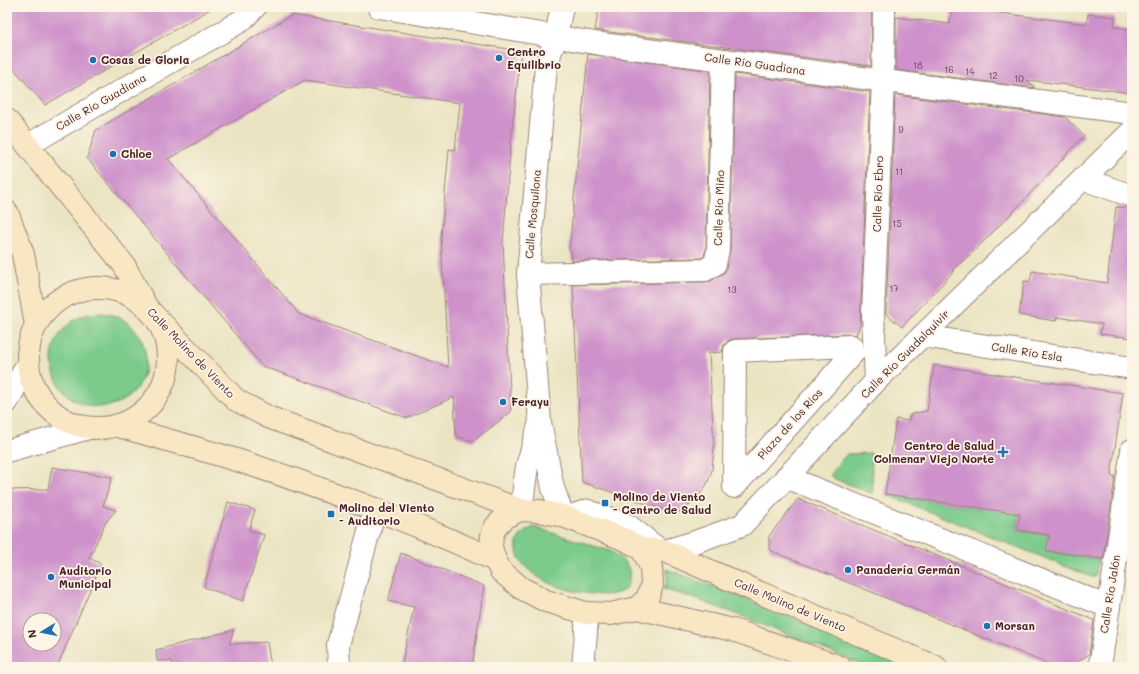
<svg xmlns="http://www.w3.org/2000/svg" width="1139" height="674" font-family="Mali,sans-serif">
<rect width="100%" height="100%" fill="#fcf5e5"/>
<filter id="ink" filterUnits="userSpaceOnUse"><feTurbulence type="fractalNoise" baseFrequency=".025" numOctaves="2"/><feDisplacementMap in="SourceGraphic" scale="8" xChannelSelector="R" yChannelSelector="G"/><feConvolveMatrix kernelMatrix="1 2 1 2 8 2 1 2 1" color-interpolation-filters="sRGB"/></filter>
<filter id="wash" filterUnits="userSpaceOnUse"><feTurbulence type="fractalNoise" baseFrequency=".012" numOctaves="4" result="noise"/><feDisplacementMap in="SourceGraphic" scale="16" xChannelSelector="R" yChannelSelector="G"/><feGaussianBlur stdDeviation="0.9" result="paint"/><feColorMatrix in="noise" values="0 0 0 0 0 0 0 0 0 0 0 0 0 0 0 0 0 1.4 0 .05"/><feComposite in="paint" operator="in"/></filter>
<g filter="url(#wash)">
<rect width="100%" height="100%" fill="#ebe4c3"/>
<!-- green -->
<g fill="#7ccb8b" stroke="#63755b">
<circle cx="99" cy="360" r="47"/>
<path d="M871 453 873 494 835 479 831 476 832 471 847 454Z"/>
<path d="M1028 465 1017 530 1049 535 1047 551 1099 559 1095 577H1092L885 494 1003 511Z"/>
<path d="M534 527 610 551C620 557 632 565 629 579 629 581 627 586 626 588 614 602 567 591 552 584 542 580 529 572 522 563 519 559 517 554 517 549 515 537 524 531 534 527Z"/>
<path d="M667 569 757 603 909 667H868L731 612 690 597 663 589 667 582Z"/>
</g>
<g id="blocks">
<!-- building -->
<g fill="#ce91cb" fill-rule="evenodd">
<path d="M7 7H214L45 105 7 61Z"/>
<path d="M599 7H872L871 66 595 30Z"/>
<path d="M952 7 1087 24 1088 14 1115 17 1114 27 1132 29V93L1027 80 1035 88 896 70V17L950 24Z"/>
<path d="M292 15 521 51 511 140 503 243 511 412 473 441 456 436 454 397 407 418 262 366 87 158 96 130ZM305 80 460 103 455 150 449 149 441 237 448 367 299 314 168 159Z"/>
<path d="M588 54 710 71 706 249 704 256 701 258 572 261 571 251H569Z"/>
<path d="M735 74 870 92 860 326 856 335 850 334 734 339 729 340 724 345 722 352 709 353 714 446 712 470 707 484 699 496 688 506 676 514 582 482 573 285 705 282 711 281 725 272 730 250Z"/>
<path d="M895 95 1065 117 1084 136 1013 212 972 253 952 270H955L902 327 886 314Z"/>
<path d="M1116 207 1132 208V338L1100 334 1102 324 1057 317 1056 321 1019 315 1024 281 1030 282 1032 271 1107 283Z"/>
<path d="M934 365 1123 393 1111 476H1115L1103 559 1046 551 1049 535 1017 530 1020 514 885 494 896 419 908 421 911 414 927 411Z"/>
<path d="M52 467 112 477 103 506 116 510 106 522 89 558 101 564 57 667H7V490L48 489ZM30 620H54V644H30Z"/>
<path d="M798 499 1094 620 1089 654 1071 667H1055L769 550V536Z"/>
<path d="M228 502 255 510 249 530 264 535 243 601 204 587Z"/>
<path d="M1132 536V563H1128Z"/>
<path d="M401 553 484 586 472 667H401L414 607 388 601Z"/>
<path d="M234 630 229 644 267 642 271 667H172V661H157L156 650Z"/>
</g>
</g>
</g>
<g filter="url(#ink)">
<use href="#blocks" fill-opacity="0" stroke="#9a8277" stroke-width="1"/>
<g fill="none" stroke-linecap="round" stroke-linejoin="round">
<!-- service casing -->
<g stroke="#9a8277" stroke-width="19">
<path id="service" d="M563 516 587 508 629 523 665 551"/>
</g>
<!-- pedestrian casing -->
<g stroke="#9a8277" stroke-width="24">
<g id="pedestrian">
<path d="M851 346 854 352 734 487 735 351Z"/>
<path d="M786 477 1109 607"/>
</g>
</g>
<!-- minor casing -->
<g stroke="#9a8277" stroke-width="24">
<g id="minor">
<path d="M379 7 601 44 1132 113"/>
<path d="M562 7 556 35 546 67 528 274 540 422 553 488 563 516"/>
<path d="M28 145 241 21 255 7"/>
<path d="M1083 179 1132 196"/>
<path d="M528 274 705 270 715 264 718 250 723 60"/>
<path d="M922 336 1132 368"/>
<path d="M876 381 873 314 883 81 884 7"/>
<path d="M7 402 28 363"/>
<path d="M7 451 89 428"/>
<path d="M521 510 527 466 539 425"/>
<path d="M665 551 692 543 742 525 876 381 1132 131"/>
<path d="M339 667 338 645 375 509"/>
<path d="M583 667 586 633V613"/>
<path d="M1100 667 1132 450"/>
</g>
</g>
<!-- secondary casing -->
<g stroke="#9a8277" stroke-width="24">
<g id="secondary">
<path d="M7 120 124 265 147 308 236 400 268 417 521 510"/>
<path d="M7 212 23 254 36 325"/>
<circle cx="98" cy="358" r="70"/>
<path d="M119 426C162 439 206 450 249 464 333 492 415 523 495 560"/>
<path d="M521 510 540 511 563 516 626 540 642 549 651 567 652 585 647 599 637 608 611 614 586 613 546 601 521 588 501 571 495 560 491 547 492 535 496 526 505 517Z"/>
<path d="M642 549 665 551 751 589 936 667"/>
<path d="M637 608 733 630 840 667"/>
</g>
</g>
<!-- service -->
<use href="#service" stroke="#fff" stroke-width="17"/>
<!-- pedestrian -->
<use href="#pedestrian" stroke="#fff" stroke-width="22"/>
<!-- minor -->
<use href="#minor" stroke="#fff" stroke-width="22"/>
<!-- secondary -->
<use href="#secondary" stroke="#f9e7c3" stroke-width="22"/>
</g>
</g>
<!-- markers -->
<g fill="#1f6fb2" stroke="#fcf5e5" stroke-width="1.5">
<circle cx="499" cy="58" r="4"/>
<circle cx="93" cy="60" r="4"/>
<circle cx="113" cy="154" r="4"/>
<circle cx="503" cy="402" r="4"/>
<path d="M1001 446h4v4h4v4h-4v4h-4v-4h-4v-4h4z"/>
<rect x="601" y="499" width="8" height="8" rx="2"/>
<rect x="327" y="510" width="8" height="8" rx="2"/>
<circle cx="848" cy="570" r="4"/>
<circle cx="51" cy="577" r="4"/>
<circle cx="987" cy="626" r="4"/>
</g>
<g text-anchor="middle" stroke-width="3.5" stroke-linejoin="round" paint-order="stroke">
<!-- number labels -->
<g font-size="9" fill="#6b3c53">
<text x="918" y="69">18</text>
<text x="949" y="73">16</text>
<text x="970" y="75">14</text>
<text x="993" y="79">12</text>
<text x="1019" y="82">10</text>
<text x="901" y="133">9</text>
<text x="899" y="175">11</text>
<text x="897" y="227">15</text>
<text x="894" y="292">17</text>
<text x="732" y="293">13</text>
</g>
<!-- poi labels -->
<g font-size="11" font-weight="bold" fill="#4a1f2b" stroke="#fcf5e5" text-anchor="start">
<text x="507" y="56">Centro<tspan x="507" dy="13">Equilibrio</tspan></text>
<text x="101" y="64">Cosas de Gloria</text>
<text x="121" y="158">Chloe</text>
<text x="511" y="406">Ferayu</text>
<text x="994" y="450" text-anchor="end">Centro de Salud<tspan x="994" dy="13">Colmenar Viejo Norte</tspan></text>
<text x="613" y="501">Molino de Viento<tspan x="613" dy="13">- Centro de Salud</tspan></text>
<text x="339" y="512">Molino del Viento<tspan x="339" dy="13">- Auditorio</tspan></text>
<text x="856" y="574">Panadería Germán</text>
<text x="59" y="575">Auditorio<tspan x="59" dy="13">Municipal</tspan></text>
<text x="995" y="630">Morsan</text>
</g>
<!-- street labels -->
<g font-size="11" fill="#4a1f2b" stroke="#fcf5e5">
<text transform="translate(755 64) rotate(8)" y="4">Calle Río Guadiana</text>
<text transform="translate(101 102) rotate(-30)" y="4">Calle Río Guadiana</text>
<text transform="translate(878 194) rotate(-88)" y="4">Calle Río Ebro</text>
<text transform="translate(719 208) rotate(-88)" y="4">Calle Río Miño</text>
<text transform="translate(533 214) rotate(-85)" y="4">Calle Mosquilona</text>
<text transform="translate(1027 352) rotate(9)" y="4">Calle Río Esla</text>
<text transform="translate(191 353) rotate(46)" y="4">Calle Molino de Viento</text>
<text transform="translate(905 354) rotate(-45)" y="4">Calle Río Guadalquivir</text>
<text transform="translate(790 424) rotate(-48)" y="4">Plaza de los Ríos</text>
<text transform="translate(1110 594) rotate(-81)" y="4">Calle Río Jalón</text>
<text transform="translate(790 605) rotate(23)" y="4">Calle Molino de Viento</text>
</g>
</g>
<!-- margin -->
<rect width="1139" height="674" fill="none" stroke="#fcf5e5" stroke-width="24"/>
<!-- north arrow -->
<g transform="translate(42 632) rotate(260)"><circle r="19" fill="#fcf5e5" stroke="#b59f9b"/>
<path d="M0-3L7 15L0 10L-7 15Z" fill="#1f6fb2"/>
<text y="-6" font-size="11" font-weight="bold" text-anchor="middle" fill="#4a1f2b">N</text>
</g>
</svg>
